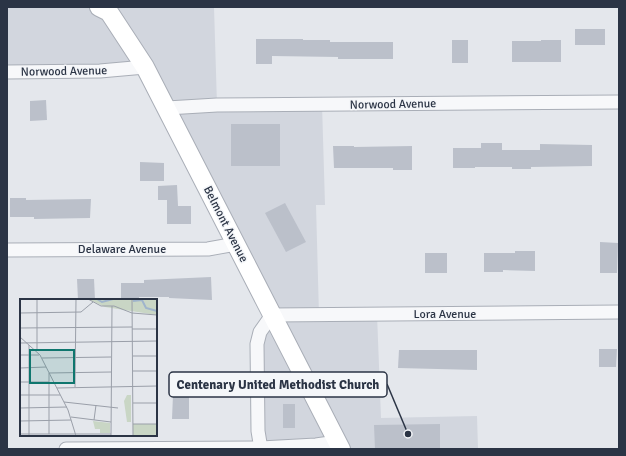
<svg xmlns="http://www.w3.org/2000/svg" width="626" height="456" font-family="Signika,sans-serif">
<rect width="100%" height="100%" fill="#e4e7ec"/>
<!-- built -->
<path fill="#d2d6de" d="M7 7H214L217 105 322 104 325 205H316L319 315 377 314 381 418 477 416 478 449H261L257 344 272 315 145 67 7 72Z"/>
<!-- building -->
<g fill="#bbc0ca">
<rect x="575" y="29" width="30" height="16"/>
<path d="M256 39H303V40H330V42H393V59H338V57L272 56V64H256Z"/>
<rect x="452" y="40" width="16" height="23"/>
<path d="M541 40H561V62H512V41H541Z"/>
<path d="M46 100 47 120 30 121V101Z"/>
<rect x="231" y="124" width="49" height="42"/>
<path d="M481 143H502V150H540V144L592 145V166L531 167V169H512V167H475V168H453V148H481Z"/>
<path d="M333 146H354V147L412 146V170H393V168H334Z"/>
<path d="M140 162 164 163V181H140Z"/>
<path d="M177 185 178 206H191V224H167V200H158V186Z"/>
<path d="M10 198H26V200L91 199 90 218 34 219V217H10Z"/>
<path d="M285 203 306 242 286 252 265 213Z"/>
<path d="M600 242 618 243 617 273H600Z"/>
<path d="M515 251H535V271L503 270V272H484V253H515Z"/>
<rect x="425" y="253" width="22" height="20"/>
<path d="M211 277 212 300 169 298V297H139V300H121V283H144V280Z"/>
<path d="M77 279H94L95 300H78Z"/>
<path d="M599 349H617L616 367H599Z"/>
<path d="M399 350H477V370L398 368Z"/>
<path d="M173 395H189V419H172Z"/>
<rect x="283" y="404" width="12" height="24"/>
<path d="M440 424V448L375 449 374 425Z"/>
</g>
<g fill="none" stroke-linecap="round" stroke-linejoin="round">
<!-- minor casing -->
<g stroke="#a9aeb7" stroke-width="15">
<g id="minor">
<path d="M7 72 100 71 145 67"/>
<path d="M167 108 217 105 619 102"/>
<path d="M7 250 208 249 236 244"/>
<path d="M66 449 261 448 316 445 337 442"/>
<path d="M261 449 258 431 257 344 260 332 272 315 619 312"/>
</g>
</g>
<!-- secondary casing -->
<g stroke="#a9aeb7" stroke-width="20">
<path id="secondary" d="M99 7 109 12 145 67 341 449"/>
</g>
<!-- minor -->
<use href="#minor" stroke="#f7f8fa" stroke-width="13"/>
<!-- secondary -->
<use href="#secondary" stroke="#fff" stroke-width="18"/>
</g>
<g text-anchor="middle" stroke-width="3" stroke-linejoin="round" paint-order="stroke">
<!-- street labels -->
<g font-size="12" fill="#2b3445" stroke="#f4f6f9">
<text transform="translate(64 71) rotate(-1)" y="4">Norwood Avenue</text>
<text transform="translate(393 104) rotate(-1)" y="4">Norwood Avenue</text>
<text transform="translate(226 224) rotate(63)" y="4">Belmont Avenue</text>
<text x="122" y="253">Delaware Avenue</text>
<text x="445" y="318">Lora Avenue</text>
</g>
</g>
<!-- overview -->
<g transform="translate(20 299)">
<rect width="137" height="137" fill="#e4e7ec"/>
<path d="M68 0H137V16L85 8ZM107 96H111V123H107L104 102ZM73 122 90 124V134H80V130H75ZM113 125H137V137H113Z" fill="#c9d6c5"/>
<path fill="none" stroke="#9fb4cc" stroke-width="2" d="M77 0 82 3 93 0M113 2 122 1 126 9 137 12"/>
<path fill="none" stroke="#9a9fa9" stroke-width="1" d="M17 0V52M68 0 81 7H94L112 14 137 16M112 0 113 137M0 14 61 13 73 3M0 29 112 28M112 30H137M0 38 20 56 48 111 56 137M0 44 137 42M9 46V137M0 56H19M113 57H137M22 59 91 58M0 69 26 68M113 72H137M0 83H29M55 88 56 0M37 89 137 87M0 96H40M44 103 98 109M113 104H137M0 109 47 108M51 118 91 123M74 121 76 106M0 122 51 121M113 125H137M0 135H91M29 135V74L91 73M91 137 92 7"/>
<path fill="#0f766e" fill-opacity="0.15" stroke="#0f766e" stroke-width="2" d="M10 51H54V84H10Z"/>
<rect width="137" height="137" fill="none" stroke="#2b3445" stroke-width="2"/>
</g>
<!-- callouts -->
<path fill="none" stroke="#2b3445" stroke-width="1.5" d="M408 434L387 384"/>
<circle fill="#2b3445" stroke="#f4f6f9" stroke-width="1.5" cx="408" cy="434" r="4"/>
<rect fill="#f4f6f9" stroke="#2b3445" stroke-width="1.5" x="169" y="372" width="218" height="25" rx="4"/>
<g font-size="13" text-anchor="middle" font-weight="bold" fill="#2b3445">
<text x="278" y="389">Centenary United Methodist Church</text>
</g>
<!-- border -->
<rect width="626" height="456" fill="none" stroke="#2b3445" stroke-width="16"/>
</svg>
